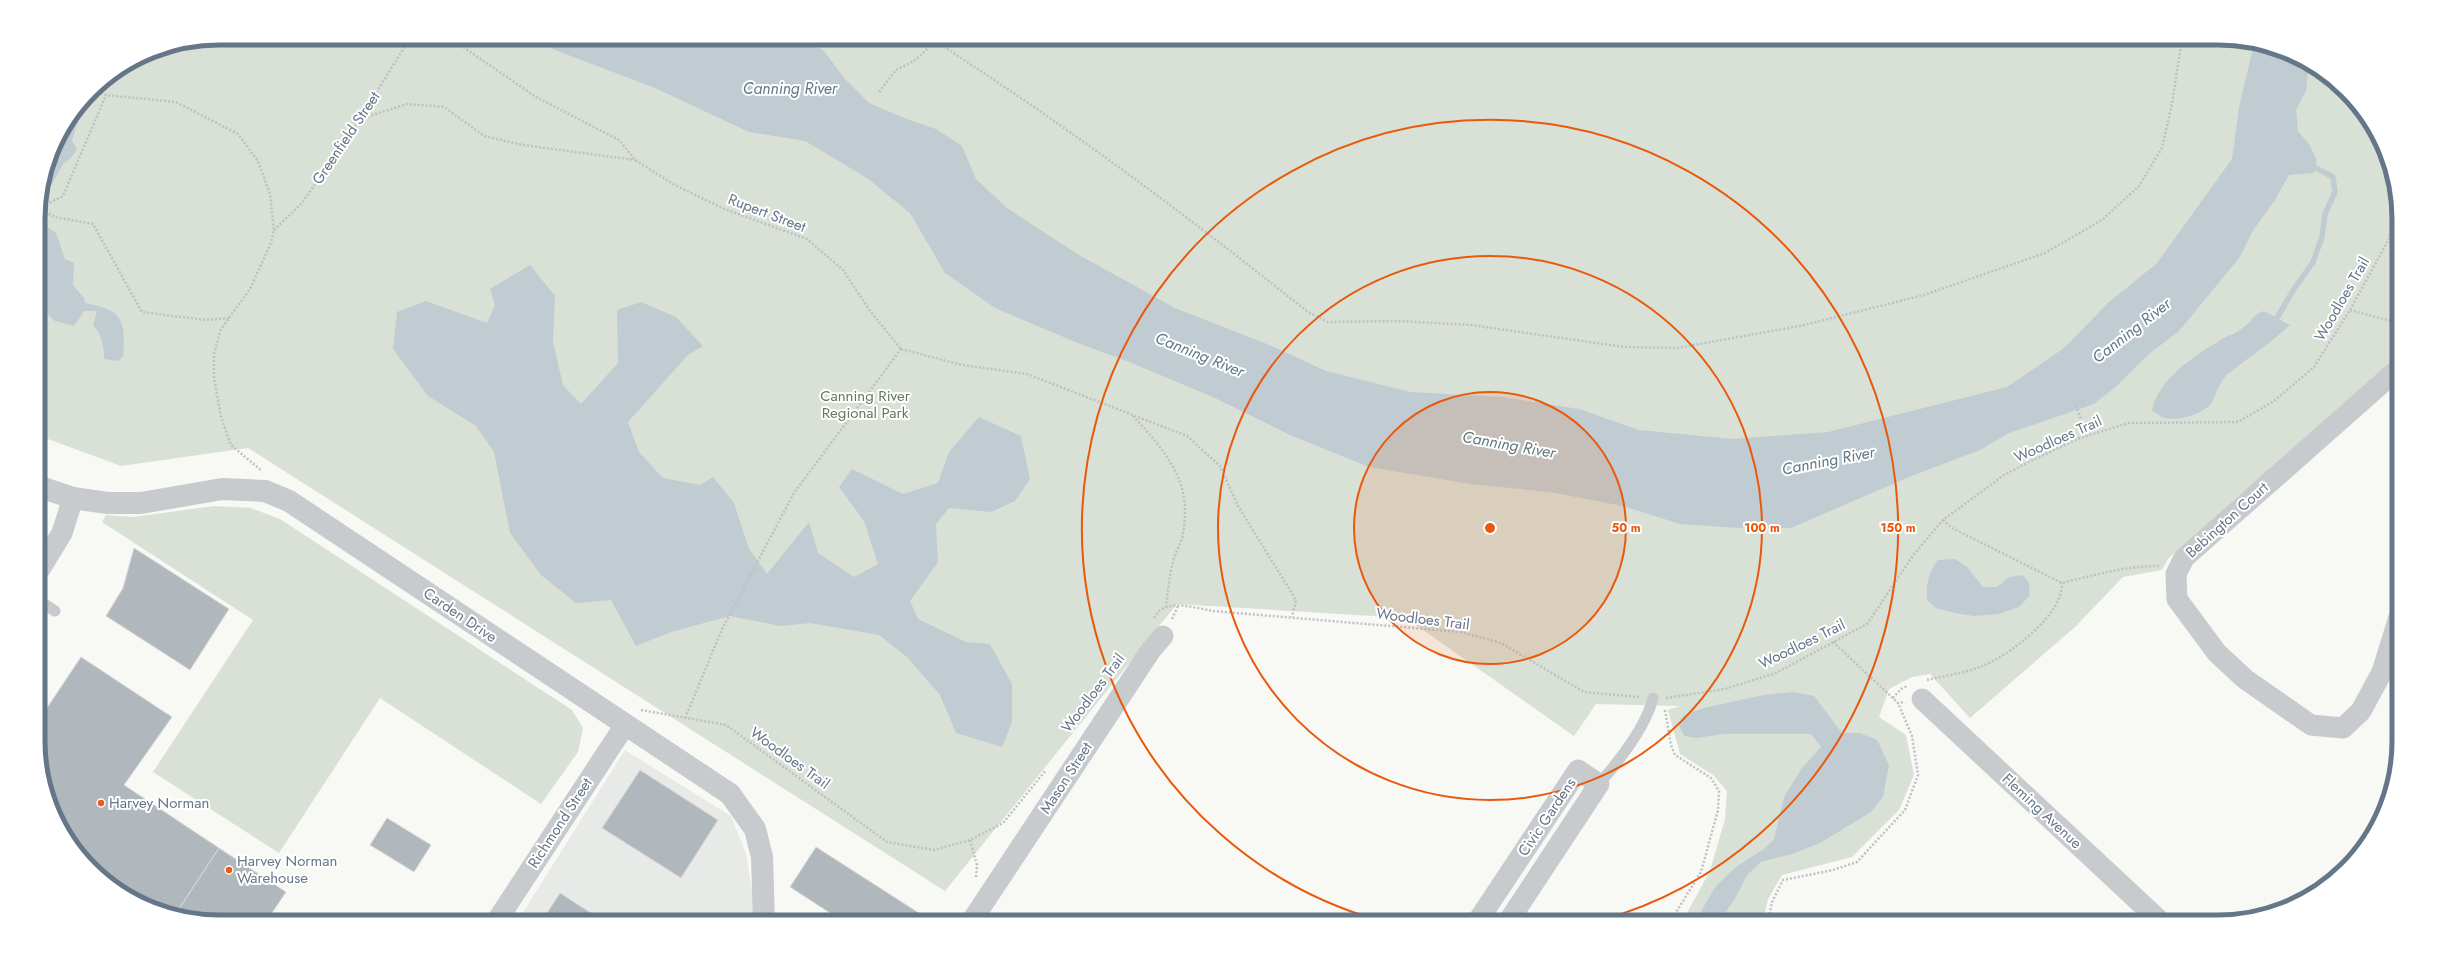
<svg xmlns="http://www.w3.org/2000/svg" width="2437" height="960" font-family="Jost,sans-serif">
<rect width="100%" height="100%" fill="#f8f8f5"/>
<!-- built -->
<path fill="#e8eae8" d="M625 750 731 816 746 854 757 922H517Z"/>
<!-- green -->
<g fill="#d9e0d5">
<path d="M219 38H2218L2276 48 2319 69 2354 100 2380 139 2397 195 2398 364 2237 497 2168 559 2162 570 2123 577 2075 627 1970 718 1930 674 1912 677 1889 689 1879 717 1906 735 1914 775 1899 810 1852 857 1782 875 1768 899 1763 922H1682L1710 871 1725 819 1727 791 1713 775 1680 754 1668 710 1680 706 1596 704 1574 736 1406 618 1177 604 945 891 248 448 121 466 40 436 38 207 57 139 99 83 150 52Z"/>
<path d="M214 506 251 508 280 519 572 710 583 728 578 752 541 804 380 698 279 853 153 772 253 620 102 522 106 515 133 517Z"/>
</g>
<!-- water -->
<g fill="#c1ccd2">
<path d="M530 38H805L824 51 844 78 869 103 904 118 936 129 962 146 976 179 1007 208 1079 255 1175 308 1272 346 1326 371 1410 392 1502 397 1579 409 1639 430 1733 439 1828 432 2007 387 2064 348 2108 303 2157 263 2232 159 2239 107 2254 44 2276 48 2309 64 2306 91 2296 110 2298 131 2309 144 2317 160 2314 173 2289 175 2275 200 2252 232 2240 257 2179 331 2149 354 2119 384 2094 404 2009 433 1980 450 1909 477 1791 528H1738L1680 524 1623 506 1550 492 1470 484 1369 467 1290 435 1215 398 1127 361 1080 344 995 308 945 273 910 213 867 178 805 141 749 132 655 88 555 50Z"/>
<path d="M76 113 80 116 72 140 77 150 69 160 63 164 51 186 44 187 57 139Z"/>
<path d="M38 221 56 233 65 259 74 263 73 285 84 298 85 303C123 310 126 320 123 357L118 361 104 359C104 345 102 335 93 325L97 311H84L74 326 55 321 39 306Z"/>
<path d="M530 265 555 296 553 342 563 385 581 404 618 363 617 310 641 302 676 317 703 346 688 355 628 422 639 452 663 478 700 485 713 477 734 503 749 549 767 574 809 522 818 553 854 577 878 564 864 521 839 487 852 469 903 494 938 483 949 452 979 417 1021 436 1030 479 1015 501 991 512 949 508 936 524 938 562 910 601 918 619 966 642 990 644 1012 684V722L1002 747 956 733 940 695 907 657 879 635 810 623 781 626 730 616 671 632 636 646 611 600 576 603 541 575 510 533 494 452 476 426 428 396 393 349 397 312 426 301 487 323 495 305 490 289Z"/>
<path d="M2264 311 2290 325C2271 343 2250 357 2229 373 2220 380 2217 392 2212 402 2205 414 2175 423 2162 417 2158 415 2155 412 2152 410 2158 380 2194 356 2219 341 2226 336 2236 334 2243 328 2251 322 2254 314 2264 311Z"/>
<path d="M1955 559 1967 567 1983 587H1997L2009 577 2023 575 2029 583 2030 595 2019 607 1998 614 1974 616 1955 613 1936 608 1927 600C1926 584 1928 573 1938 560Z"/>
<path d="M1793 692 1814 696 1842 733H1860L1877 740 1889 765 1883 797 1871 812 1820 843 1792 854 1761 862 1747 875 1736 897 1719 922H1695L1715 887 1736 867 1764 849 1774 839 1784 797 1802 768 1821 747 1811 734H1723L1697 738 1684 736 1678 724 1684 715 1704 708 1764 695Z"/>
</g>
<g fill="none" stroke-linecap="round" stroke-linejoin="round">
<!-- stream -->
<path stroke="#c1ccd2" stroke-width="5.5" d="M2277 318 2294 289 2313 262 2322 237 2325 214 2335 192 2333 177 2310 165"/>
</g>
<!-- building -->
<g fill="#b0b8be" stroke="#d9d9d7">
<path d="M134 548 229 609 190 670 106 616 123 588Z"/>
<path d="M81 657 172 717 124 785 219 848 175 915 161 912 118 891 83 860 57 821 41 776V717Z"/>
<path d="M640 770 718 820 681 878 602 828Z"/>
<path d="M387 818 431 845 414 872 370 845Z"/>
<path d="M816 847 933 922H844L790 887Z"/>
<path d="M219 848 286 892 266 922H219L175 915Z"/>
<path d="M560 893 605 922H541Z"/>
</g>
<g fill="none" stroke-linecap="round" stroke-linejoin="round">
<!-- path -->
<g stroke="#bec1c3" stroke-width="2.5" stroke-dasharray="2 2" stroke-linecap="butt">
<path d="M450 38 536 97 619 140 635 160 673 184 722 208 807 239 843 270 870 311 901 349"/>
<path d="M930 38C1062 122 1186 215 1308 312L1328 322 1398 321 1471 325 1624 347 1677 348 1800 326 1924 295 2045 253 2102 220 2139 186 2162 148 2172 104 2182 38"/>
<path d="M93 91 106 95 176 102 238 134 258 161 270 194 274 230 271 243 250 289 221 329 214 354V378L221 417 231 445 262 471"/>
<path d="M879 92 896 70 914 61 936 41"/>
<path d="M360 119 407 104 444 107 484 136 523 145 635 160"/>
<path d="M38 208 55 217 93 224 142 312 206 320 229 318"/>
<path d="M39 208 63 196 106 95"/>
<path d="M274 230 302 203 360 119 410 38"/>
<path d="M2350 310 2398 323"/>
<path d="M901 349 962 365 1027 374 1187 436 1220 466 1238 506 1296 600 1292 617"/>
<path d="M2084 400 2075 403 2087 435"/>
<path d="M1133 416C1165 451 1193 481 1183 533 1182 543 1175 552 1173 562 1169 576 1168 592 1166 607"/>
<path d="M1943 520 1952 528 2062 583C2095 575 2124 566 2159 566"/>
<path d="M1154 618C1165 597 1194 608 1213 611L1461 632 1501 643 1584 692 1639 697"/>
<path d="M1172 619 1178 606"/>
<path d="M1833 642 1898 703 1904 702"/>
<path d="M1927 680C1944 676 1963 673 1980 667 2008 656 2063 616 2062 583"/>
<path d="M1666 698 1725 689 1776 673 1867 624 1914 554 1943 520 2004 475 2031 461 2080 438 2129 423 2238 422 2274 401 2314 367 2350 310 2389 239 2397 193"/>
<path d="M1893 698 1901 689 1907 686"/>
<path d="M641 710 726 725 887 842 934 850 970 840 1003 823 1046 770"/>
<path d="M1665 710 1671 745 1675 755 1711 778 1719 791 1718 810 1701 872 1670 922"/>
<path d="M685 718 723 627 794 493 901 349"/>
<path d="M970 840 977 865 976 877"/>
<path d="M1768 922 1772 902 1783 880 1833 870 1857 862 1905 810 1918 775 1912 736 1898 703"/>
</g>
<!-- service -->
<g stroke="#c7cbce" stroke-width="11">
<path d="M41 602 55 611"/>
<path d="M1599 784C1619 761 1646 727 1653 698"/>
</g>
<!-- minor -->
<g stroke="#c7cbce" stroke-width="21">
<path d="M2398 369 2184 558 2176 574 2177 599 2217 653 2245 679 2311 725 2343 728 2361 711 2382 672 2399 617"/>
<path d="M40 569 62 533 73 498"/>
<path d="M1922 699 2161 922"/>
<path d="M496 922 625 725"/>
<path d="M971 922 1151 650 1163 636"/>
<path d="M1477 922 1578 770 1599 784 1508 922"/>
</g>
<!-- tertiary -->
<path stroke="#c7cbce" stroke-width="22" d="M40 487 73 498 107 503H141L222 489 265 491 289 501 730 794 755 829 762 857 764 922"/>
</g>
<!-- distance rings -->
<circle cx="1490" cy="528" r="136" fill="#e8590c" fill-opacity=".12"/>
<g fill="none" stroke="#e8590c" stroke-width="2">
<circle cx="1490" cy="528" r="136"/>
<circle cx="1490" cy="528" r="272"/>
<path d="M1381 921A408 408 0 1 1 1599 921"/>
</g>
<!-- markers -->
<g fill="#ef5a1e" stroke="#fff" stroke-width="1.5">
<circle cx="101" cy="803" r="4"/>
<circle cx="229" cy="870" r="4"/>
</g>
<g text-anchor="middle" stroke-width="4" stroke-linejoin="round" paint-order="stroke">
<!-- street labels -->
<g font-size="15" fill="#657688" stroke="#fff">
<text transform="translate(346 138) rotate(-56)" y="5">Greenfield Street</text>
<text transform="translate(767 213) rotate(21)" y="5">Rupert Street</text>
<text transform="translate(2342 299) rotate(-60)" y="5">Woodloes Trail</text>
<text transform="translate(2058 439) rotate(-24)" y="5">Woodloes Trail</text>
<text transform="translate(2227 520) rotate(-42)" y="5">Bebington Court</text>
<text transform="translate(460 615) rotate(34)" y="5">Carden Drive</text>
<text transform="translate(1423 619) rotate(7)" y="5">Woodloes Trail</text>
<text transform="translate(1802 644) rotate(-26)" y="5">Woodloes Trail</text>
<text transform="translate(1093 693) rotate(-53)" y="5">Woodloes Trail</text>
<text transform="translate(790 758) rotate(36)" y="5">Woodloes Trail</text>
<text transform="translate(1066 778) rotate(-57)" y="5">Mason Street</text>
<text transform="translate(2042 811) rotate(43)" y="5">Fleming Avenue</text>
<text transform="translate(1547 817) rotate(-56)" y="5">Civic Gardens</text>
<text transform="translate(560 823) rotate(-57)" y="5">Richmond Street</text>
</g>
<!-- park labels -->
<g font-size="15" fill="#647960" stroke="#fff">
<text x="865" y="401">Canning River<tspan x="865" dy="17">Regional Park</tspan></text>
</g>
<!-- poi labels -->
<g font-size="15" fill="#657688" stroke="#fff" text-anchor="start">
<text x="109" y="808">Harvey Norman</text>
<text x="237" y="866">Harvey Norman<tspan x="237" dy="17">Warehouse</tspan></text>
</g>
<!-- water labels -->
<g font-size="16" font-style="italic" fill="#607883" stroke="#fff">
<text x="790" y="94">Canning River</text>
<text transform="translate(2131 330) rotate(-38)" y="6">Canning River</text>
<text transform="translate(1200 354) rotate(22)" y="6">Canning River</text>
<text transform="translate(1509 444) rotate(10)" y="6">Canning River</text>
<text transform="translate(1828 460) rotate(-11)" y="6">Canning River</text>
</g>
</g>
<!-- crop -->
<path d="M0 0H2437V960H0ZM219 45H2218A174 174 0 0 1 2392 219V741A174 174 0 0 1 2218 915H219A174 174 0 0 1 45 741V219A174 174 0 0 1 219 45Z" fill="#fff" fill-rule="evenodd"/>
<path fill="none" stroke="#657688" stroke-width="5" d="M219 45H2218A174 174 0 0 1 2392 219V741A174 174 0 0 1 2218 915H219A174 174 0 0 1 45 741V219A174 174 0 0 1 219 45Z"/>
<circle cx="1490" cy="528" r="6" fill="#e8590c" stroke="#fff" stroke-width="2"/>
<g font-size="12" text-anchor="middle" font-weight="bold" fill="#e8590c" stroke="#fff" stroke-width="4" stroke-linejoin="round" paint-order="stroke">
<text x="1626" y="532">50 m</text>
<text x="1762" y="532">100 m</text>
<text x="1898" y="532">150 m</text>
</g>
</svg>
